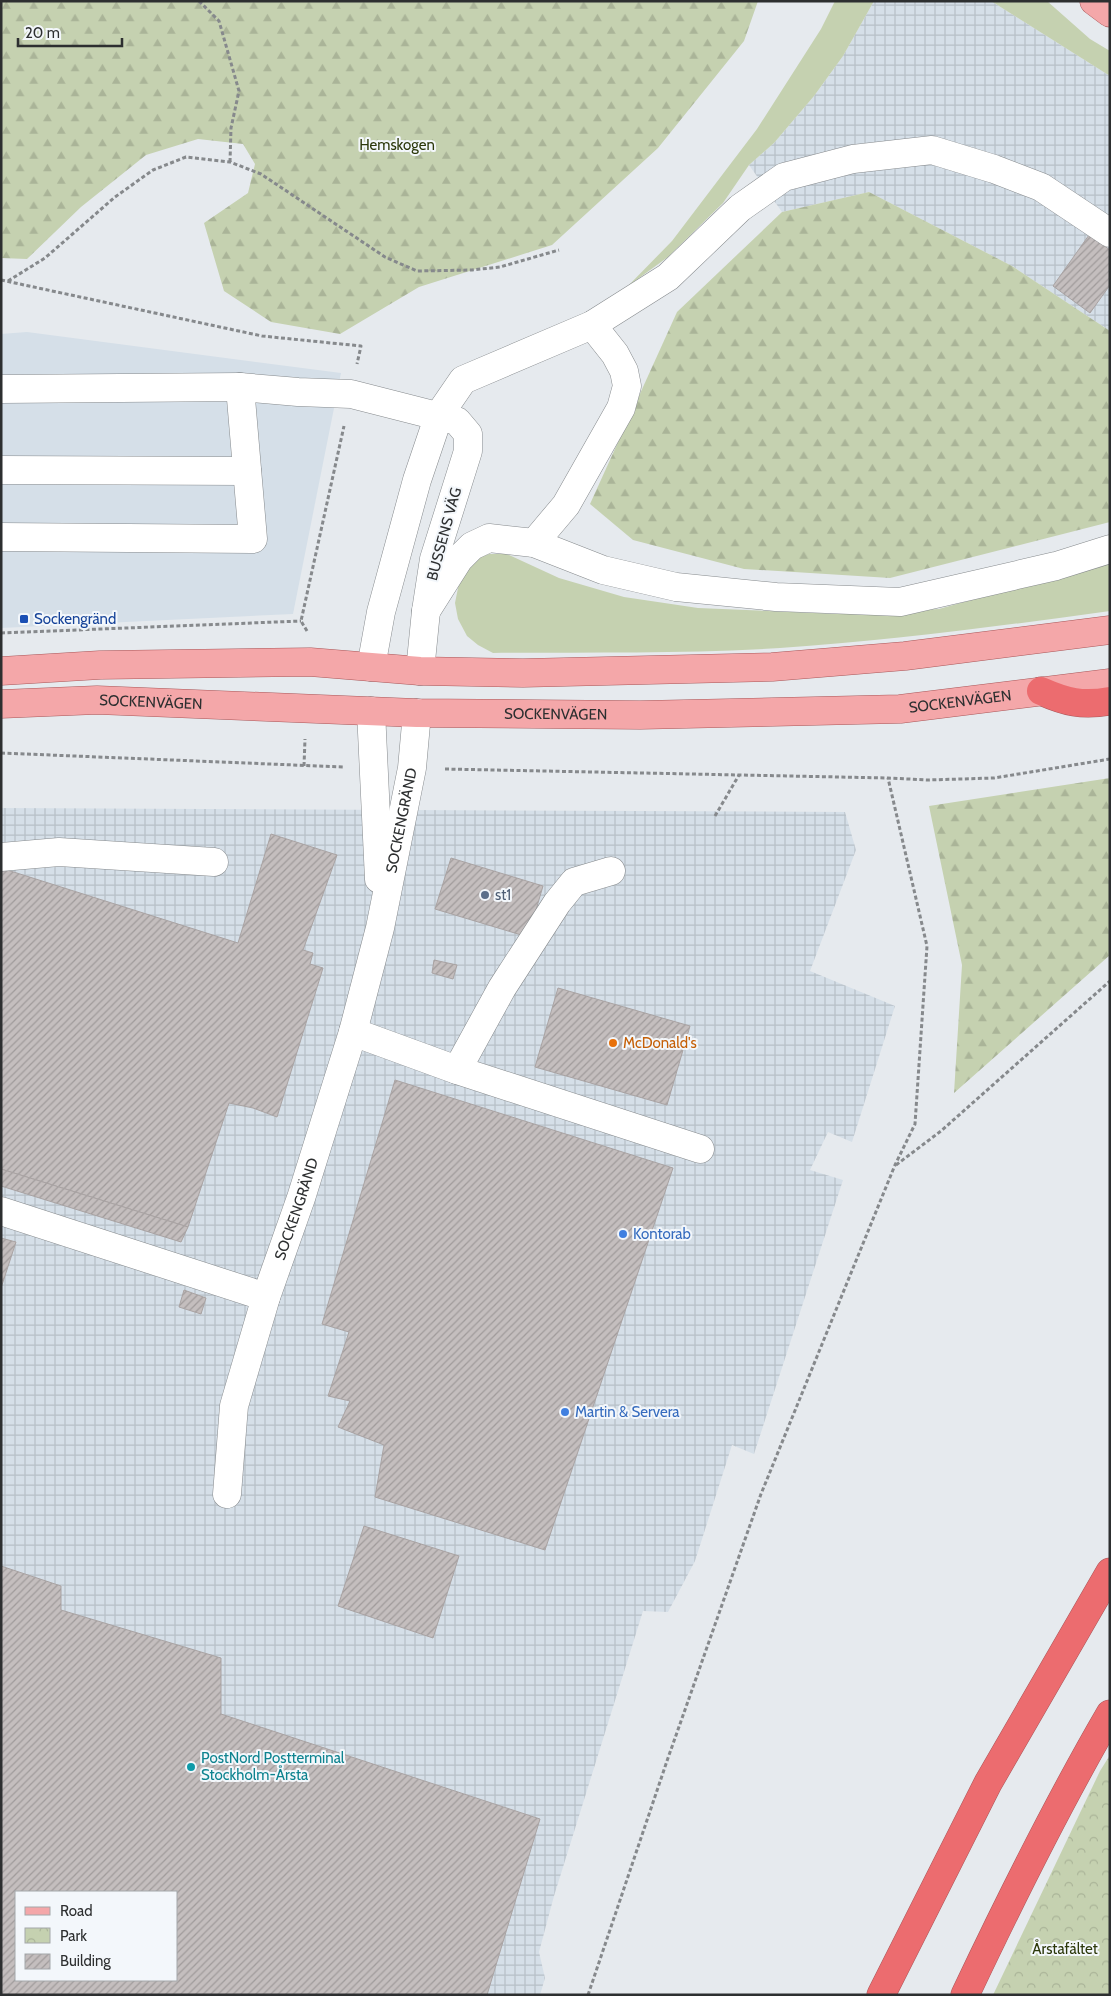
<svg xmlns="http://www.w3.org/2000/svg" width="1111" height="1996" font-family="Cabin,sans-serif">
<defs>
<pattern id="industrial-grid" width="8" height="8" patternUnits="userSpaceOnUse" patternTransform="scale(1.25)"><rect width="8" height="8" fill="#d5dfe8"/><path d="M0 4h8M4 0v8" fill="none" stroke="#b7c0c7"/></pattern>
<pattern id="forest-firs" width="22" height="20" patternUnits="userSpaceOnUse" patternTransform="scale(1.25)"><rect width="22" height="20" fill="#c5d1b0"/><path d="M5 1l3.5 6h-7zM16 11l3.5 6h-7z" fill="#aab498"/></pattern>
<pattern id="park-crowns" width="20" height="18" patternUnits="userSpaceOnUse" patternTransform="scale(1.25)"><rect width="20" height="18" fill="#c5d1b0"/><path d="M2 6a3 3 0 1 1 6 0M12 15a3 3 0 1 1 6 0" fill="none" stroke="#aab498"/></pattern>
<pattern id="building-hatch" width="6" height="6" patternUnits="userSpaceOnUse" patternTransform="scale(1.25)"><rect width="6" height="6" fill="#c4bebe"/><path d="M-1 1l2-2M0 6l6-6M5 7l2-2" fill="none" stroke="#a09b9b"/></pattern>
</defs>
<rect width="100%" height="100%" fill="#e6eaee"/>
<!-- built -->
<path fill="#d5dfe8" d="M27 332 341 373 293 614 1 628V334Z"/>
<!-- industrial -->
<g fill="url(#industrial-grid)" fill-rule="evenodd">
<path d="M874 1H991L1110 76V331L1012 266 869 192 782 212 749 165 774 143 814 96 843 56Z"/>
<path d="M1 808 845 812 856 850 810 971 895 1006 852 1142 828 1132 810 1170 843 1180 754 1454 732 1445 695 1561 668 1612 643 1611 554 1896 539 1952 545 1978 540 1995H1ZM16 1892H176V1980H16Z"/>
</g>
<!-- grass -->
<g fill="#c5d1b0">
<path d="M835 1H874L843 56 814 96 774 143 749 165 723 203 668 257 628 286 672 241 757 129 821 29Z"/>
<path d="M991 1H1047L1090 39 1110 51V76Z"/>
<path d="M489 554H507L559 578 624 597 698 608 839 614 939 609 1110 561V611C1000 626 890 641 780 648 684 654 588 652 493 653L478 645 467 636 458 619 455 603 459 583 476 559Z"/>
</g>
<!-- forest -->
<g fill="url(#forest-firs)">
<path d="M1 1H758L744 41 658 148 552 245 419 287 340 334 271 322 224 291 204 223 248 193 255 164 243 144 198 139 146 155 81 207 27 259 1 258Z"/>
<path d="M869 192 1012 266 1110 331V522L890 578 744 569 633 540 590 504 677 312 782 212Z"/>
<path d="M1110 778V955L954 1093 962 965 929 806Z"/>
</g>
<!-- park -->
<path fill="url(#park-crowns)" d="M1110 1755V1995H993L1100 1771Z"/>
<!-- building -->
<g fill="url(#building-hatch)" stroke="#a9a3a3" fill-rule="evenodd">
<path d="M1089 235 1110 250V285L1090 313 1053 286Z"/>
<path d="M271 834 337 855 303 950 313 953 310 964 323 968 277 1117 253 1108 229 1103 188 1227 1 1169V868L238 943Z"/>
<path d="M451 858 543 886 528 937 435 909Z"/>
<path d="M434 960 457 965 453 979 432 973Z"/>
<path d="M558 988 690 1026 667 1105 535 1067Z"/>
<path d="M395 1080 673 1168 545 1550 375 1497 384 1445 338 1427 350 1401 328 1396 349 1332 322 1324Z"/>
<path d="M1 1169 188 1227 181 1242 1 1186Z"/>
<path d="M1 1238 16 1242 1 1288Z"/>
<path d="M184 1290 206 1298 201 1314 179 1307Z"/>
<path d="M364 1526 459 1556 433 1638 338 1606Z"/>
<path d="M1 1566 61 1586V1610L221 1658V1714L540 1819 487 1995H1ZM16 1892H176V1980H16Z"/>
</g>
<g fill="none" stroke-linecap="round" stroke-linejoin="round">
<!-- minor casing -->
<g stroke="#868a8d" stroke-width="29">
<g id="minor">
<path d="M1 389 240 387 298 392 351 394 457 421 468 434V451L434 559 426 611 420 671"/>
<path d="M1 470 247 471"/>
<path d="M1 537 253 539 240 387"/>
<path d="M534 543 566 505 621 408 627 386 624 371 615 354 592 325"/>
<path d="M426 611 459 559 472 546 489 538 534 543 603 570 676 587 776 597 900 602 1056 566 1110 549"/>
<path d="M371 667 381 612 417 480 439 415 463 380 592 325 668 277 740 208 784 177 853 159 932 150 994 169 1041 187 1110 233"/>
<path d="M371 711 379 879"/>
<path d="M1 857 59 852 214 862"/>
<path d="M353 1032 457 1070 700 1149"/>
<path d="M457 1070 502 988 557 903 574 882 611 871"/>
<path d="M1 1211 266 1297"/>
<path id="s1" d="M227 1494 234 1406 266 1297 301 1198 353 1032 380 928 412 768 417 713"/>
</g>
</g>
<!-- major casing -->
<g stroke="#a95759" stroke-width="29">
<g id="major">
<path d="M1094 1 1110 13"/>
<path d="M1 671 100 665 310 662 420 671 523 673 772 667 905 656 1110 630"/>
<path id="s2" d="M1 704 97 700 417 713 640 715 900 709 1110 683"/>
</g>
</g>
<!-- highway casing -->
<g stroke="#a95759" stroke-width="29">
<g id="highway">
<path d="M1041 691C1066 702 1082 706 1110 701"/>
<path d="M881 1995 988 1783 1110 1572"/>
<path d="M965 1995C1010 1900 1057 1805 1110 1714"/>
</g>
</g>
<!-- path -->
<g stroke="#86898c" stroke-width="3" stroke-dasharray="4 2.5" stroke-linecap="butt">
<path d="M199 1 219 21 239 91 231 128 230 162"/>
<path d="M1 280 262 336 361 346 357 364"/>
<path d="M8 281 45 258 115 197 153 170 186 157 230 162 261 174 385 257 417 271 472 270 500 267 559 250"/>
<path d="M307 631 301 621 344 426"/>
<path d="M1 633 301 621"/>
<path d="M1 753 343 767"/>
<path d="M304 766 305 739"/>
<path d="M445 769 888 778 928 780 994 778 1110 759"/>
<path d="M715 816 739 775"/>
<path d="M896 1165 941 1131 1110 981"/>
<path d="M588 1995 668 1758 761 1494 895 1165 915 1124 927 946 888 778"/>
</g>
<!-- minor -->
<use href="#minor" stroke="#fff" stroke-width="28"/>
<!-- major -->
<use href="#major" stroke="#f4a7a9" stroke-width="28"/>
<!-- highway -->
<use href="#highway" stroke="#ec6c6f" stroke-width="28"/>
</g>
<!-- markers -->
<rect fill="#1a4fb4" stroke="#f3f7fb" stroke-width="2" x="19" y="614" width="10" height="10" rx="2.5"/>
<circle fill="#5c6f8a" stroke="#f3f7fb" stroke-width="2" cx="485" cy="895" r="5"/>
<circle fill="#e8710a" stroke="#f3f7fb" stroke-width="2" cx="613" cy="1043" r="5"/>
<g fill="#3f7fe0" stroke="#f3f7fb" stroke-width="2">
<circle cx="623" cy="1234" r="5"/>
<circle cx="565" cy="1412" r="5"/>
</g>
<circle fill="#0f9aa8" stroke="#f3f7fb" stroke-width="2" cx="191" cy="1767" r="5"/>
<g text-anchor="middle" stroke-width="4" stroke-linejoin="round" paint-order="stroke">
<!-- park labels -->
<g font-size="15" fill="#2c380a" stroke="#f3f7fb">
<text x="397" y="150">Hemskogen</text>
<text x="1065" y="1954">Årstafältet</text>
</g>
<!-- street labels -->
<g font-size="15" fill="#2d2f30" stroke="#f3f7fb">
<text transform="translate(444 534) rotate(-75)" y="5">BUSSENS VÄG</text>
<text dy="5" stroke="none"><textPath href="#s2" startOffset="960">SOCKENVÄGEN</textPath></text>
<text dy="5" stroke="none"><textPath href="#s2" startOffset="150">SOCKENVÄGEN</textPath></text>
<text dy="5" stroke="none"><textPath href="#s2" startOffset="555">SOCKENVÄGEN</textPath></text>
<text dy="5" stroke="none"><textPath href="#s1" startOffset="698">SOCKENGRÄND</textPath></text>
<text dy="5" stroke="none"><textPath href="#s1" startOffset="295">SOCKENGRÄND</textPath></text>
</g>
<!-- transit labels -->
<g font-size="15" fill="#164399" stroke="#f3f7fb" text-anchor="start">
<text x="34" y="624">Sockengränd</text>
</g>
<!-- service labels -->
<g font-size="15" fill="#4e5e75" stroke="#f3f7fb" text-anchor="start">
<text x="495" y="900">st1</text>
</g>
<!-- food labels -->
<g font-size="15" fill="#c56008" stroke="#f3f7fb" text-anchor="start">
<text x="623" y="1048">McDonald's</text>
</g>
<!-- shop labels -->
<g font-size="15" fill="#366cbe" stroke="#f3f7fb" text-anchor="start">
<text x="633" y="1239">Kontorab</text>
<text x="575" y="1417">Martin &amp; Servera</text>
</g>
<!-- culture labels -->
<g font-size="15" fill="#0d838f" stroke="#f3f7fb" text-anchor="start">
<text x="201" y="1763">PostNord Postterminal<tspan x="201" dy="17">Stockholm-Årsta</tspan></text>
</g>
</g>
<!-- border -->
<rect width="1111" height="1996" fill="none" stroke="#2d2f30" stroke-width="5"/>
<!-- legend -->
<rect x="15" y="1891" width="162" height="90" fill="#f3f7fb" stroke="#a4a7aa"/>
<rect x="25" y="1907" width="25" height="8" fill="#f4a7a9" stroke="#a4a7aa"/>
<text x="60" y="1916" font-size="15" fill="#2d2f30">Road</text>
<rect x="25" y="1928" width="25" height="15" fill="url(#park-crowns)" stroke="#a4a7aa"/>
<text x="60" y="1941" font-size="15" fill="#2d2f30">Park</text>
<rect x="25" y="1954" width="25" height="15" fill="url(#building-hatch)" stroke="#a4a7aa"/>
<text x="60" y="1966" font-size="15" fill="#2d2f30">Building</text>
<!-- scale -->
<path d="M18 38v8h104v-8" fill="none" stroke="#2d2f30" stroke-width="2.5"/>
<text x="25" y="38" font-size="15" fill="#2d2f30" stroke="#f3f7fb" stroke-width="4" paint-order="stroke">20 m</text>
</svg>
